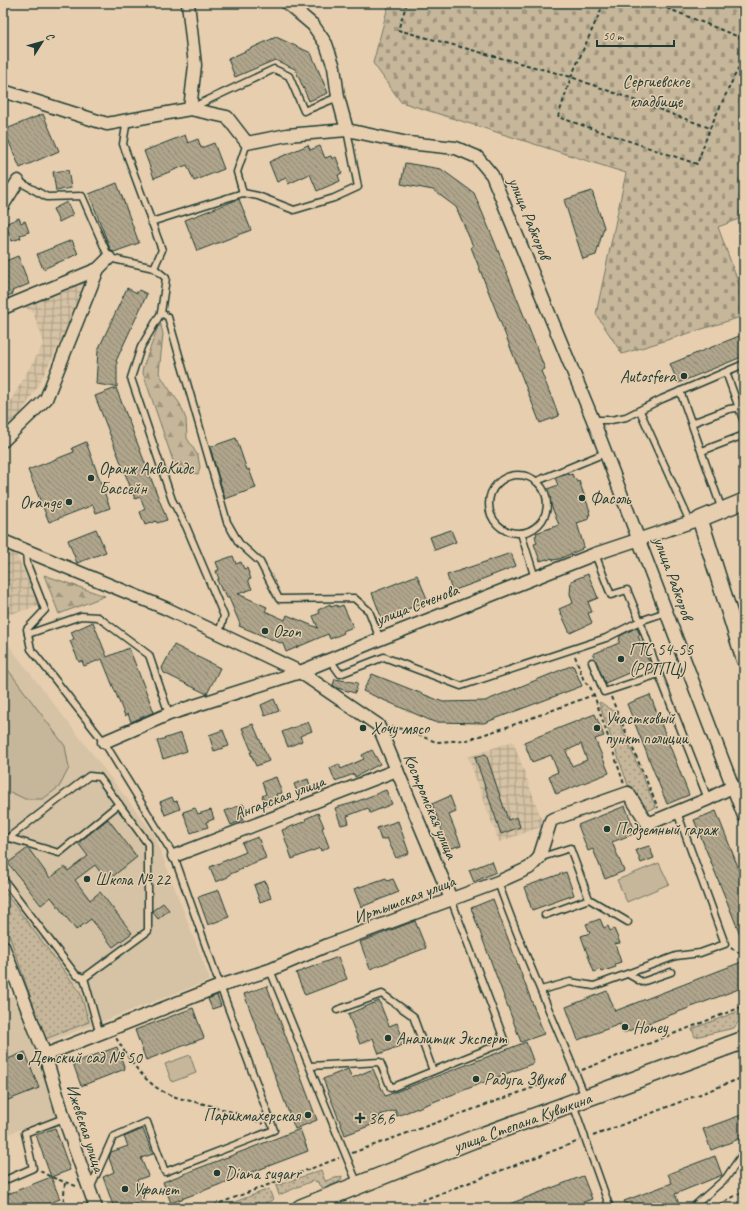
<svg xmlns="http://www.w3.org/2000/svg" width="747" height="1211" font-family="Caveat,sans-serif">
<defs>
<pattern id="industrial-grid" width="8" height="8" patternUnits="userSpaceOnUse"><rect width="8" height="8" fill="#d6c2a4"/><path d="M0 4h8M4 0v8" fill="none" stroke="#ad9f86"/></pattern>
<pattern id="grass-dots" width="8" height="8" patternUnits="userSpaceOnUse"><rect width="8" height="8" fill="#c6b69a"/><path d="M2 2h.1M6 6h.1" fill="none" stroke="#a0957e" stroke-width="1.8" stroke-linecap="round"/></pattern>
<pattern id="forest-firs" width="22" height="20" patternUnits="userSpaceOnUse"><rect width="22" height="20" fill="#c6b69a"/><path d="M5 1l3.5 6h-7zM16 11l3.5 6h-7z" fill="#a0957e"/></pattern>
<pattern id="cemetery-stones" width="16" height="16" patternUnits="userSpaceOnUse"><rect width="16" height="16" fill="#c6b69a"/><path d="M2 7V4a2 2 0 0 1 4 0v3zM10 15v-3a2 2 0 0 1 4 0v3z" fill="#a0957e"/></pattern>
<pattern id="building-back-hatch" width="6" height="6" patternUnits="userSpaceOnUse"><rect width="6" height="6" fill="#b0a58c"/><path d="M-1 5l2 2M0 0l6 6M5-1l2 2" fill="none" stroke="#8f8873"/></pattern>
</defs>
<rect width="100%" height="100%" fill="#e7ceaf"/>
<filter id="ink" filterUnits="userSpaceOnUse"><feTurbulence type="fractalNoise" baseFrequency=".025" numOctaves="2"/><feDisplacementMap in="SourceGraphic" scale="8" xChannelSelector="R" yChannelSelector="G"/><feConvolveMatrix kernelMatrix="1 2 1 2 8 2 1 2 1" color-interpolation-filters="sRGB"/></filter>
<g filter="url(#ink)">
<!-- built -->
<g fill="#d6c2a4">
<path d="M3 638 154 834 210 980 48 1042 3 923Z"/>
<path d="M15 995 58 1115 3 1136V1000Z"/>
</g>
<!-- industrial -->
<g fill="url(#industrial-grid)">
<path d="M89 277 88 286 38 386 16 421 3 437V414L44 343 33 312 25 307 27 303Z"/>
<path d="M3 551 15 552 40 606 3 616Z"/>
<path d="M513 741 544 826 499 842 468 757Z"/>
</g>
<!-- grass -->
<g fill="url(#grass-dots)" stroke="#727a67">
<path d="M600 702 615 712 656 808 644 811 632 789 628 785 599 703Z"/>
<path d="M3 890 80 992 89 1022 45 1039 3 917Z"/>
<path d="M744 1009V1014L734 1028 695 1037 692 1029Z"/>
<path d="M321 1170 325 1181 342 1176 341 1180 337 1183 323 1188 319 1185 318 1182 312 1181 279 1195 276 1186Z"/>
<path d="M269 1189 273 1200 252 1208H219Z"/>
</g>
<!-- forest -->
<g fill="url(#forest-firs)" stroke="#727a67">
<path d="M160 321 163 334 159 373 167 386 180 404 186 419 187 438 198 456 200 467 198 474 185 471 173 461 142 370Z"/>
<path d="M44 575 105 596 59 614Z"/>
</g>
<!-- cemetery -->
<path fill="url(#cemetery-stones)" stroke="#727a67" d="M389 3H744V217L718 227 744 298V316L622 354 596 314 626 173 401 102 373 63Z"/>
<!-- green -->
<g fill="#c6b69a" stroke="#727a67">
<path d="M3 663 65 746 69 768 59 787 43 799H25L6 790 3 786Z"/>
<path d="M659 863 669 884 627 902 617 880Z"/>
<path d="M190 1055 196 1073 172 1082 165 1064Z"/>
</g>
<!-- building -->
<g fill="url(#building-back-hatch)" stroke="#1f3d34" fill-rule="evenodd">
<path d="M276 37 311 53 328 93 309 101 295 69 275 60 235 77 228 59Z"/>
<path d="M43 114 59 151 20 168 4 130Z"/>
<path d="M185 135 188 143 198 139 201 148 214 143 224 169 194 181 187 165 154 178 144 151Z"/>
<path d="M308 145 310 150 320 146 325 158 331 156 332 159 336 157 342 173 338 175 340 181 317 191 310 174 288 184 286 178 277 182 269 162Z"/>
<path d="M405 163 441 169 474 193 493 238 545 369 541 371 559 416 540 423 471 247 473 246 456 207 433 190 401 184Z"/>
<path d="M68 170 71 188 56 191 53 172Z"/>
<path d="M117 183 139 243 114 252 111 251 89 194Z"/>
<path d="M592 191 604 227 596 255 583 259 564 200Z"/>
<path d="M239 199 251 230 197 251 185 220Z"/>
<path d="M67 202 73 215 59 222 53 209Z"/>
<path d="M19 218 21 223 25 221 29 232 20 235 21 238 12 241 5 224Z"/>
<path d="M72 240 78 254 43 269 37 254Z"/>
<path d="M18 256 29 284 12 291 13 294 3 297V262Z"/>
<path d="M127 288 137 293 139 290 147 294 116 361 117 362V387L96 384 98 350Z"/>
<path d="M744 334V356L678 383 670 364Z"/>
<path d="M116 388 167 520 157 523 156 521 145 525 140 512 145 509 140 497 135 499 95 396Z"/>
<path d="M236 438 247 470 249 469 256 488 225 499 210 447Z"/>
<path d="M86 442 110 508 96 513 93 505 49 522 28 470 74 452 72 448Z"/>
<path d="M568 474 569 475 572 474 574 479 575 478 577 482 579 481 590 511 589 512 590 515H588L589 519 577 523 584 547 581 548 582 549 559 559 553 560 552 558 547 560V559L540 561 534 544 537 543 535 536 537 535 536 533 559 525 545 490 558 485 555 478Z"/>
<path d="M96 529 106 552 77 563 68 540Z"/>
<path d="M451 530 456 542 435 550 430 537Z"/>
<path d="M511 553 516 566 480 580V581L452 591 447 575Z"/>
<path d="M233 556 236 564 241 562 244 569 247 568 251 579 248 580 252 589 238 594 267 607 265 611 285 620 287 615 318 628 313 616 320 613 318 610 330 604 331 607 337 605 338 607 343 605 353 627 343 631 344 633 330 639 328 634 286 652 283 644 239 626 240 624 229 598H227L224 590 222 591 217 580 219 579 216 571 219 570 216 562Z"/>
<path d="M588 574 598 598 588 602 592 612 588 613 592 623 570 633 559 609 573 603 570 594 571 581Z"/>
<path d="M417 575 428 601 382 619 372 593Z"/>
<path d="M93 622 107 657 129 648 154 712 131 722 128 714 125 716 102 659 84 666 82 661 79 662 70 641 74 639 71 632Z"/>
<path d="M637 627 640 635 638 636 650 664 605 683 593 654 619 643 620 636Z"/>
<path d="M174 645 220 668 207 694 164 673 162 668Z"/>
<path d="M573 665 582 686 484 723 434 722 363 691 372 674 443 702 485 701Z"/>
<path d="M335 679 358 683 355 693 337 688 333 685Z"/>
<path d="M650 695 689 795 667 804 627 704Z"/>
<path d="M274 699 279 711 265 716 261 705Z"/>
<path d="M595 714 604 736 595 739 609 773 556 794 549 776 558 772 551 755 532 762 524 742ZM581 744 587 760 572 766 566 751Z"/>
<path d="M308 722 312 731 300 736 302 741 288 747 282 732Z"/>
<path d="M253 724 269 761 256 766 250 752H252L242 728Z"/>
<path d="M223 730 229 746 214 751 209 735Z"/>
<path d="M181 733 187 751 163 759 157 741Z"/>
<path d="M372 750 380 764 355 777 354 774 335 781 330 768 339 764 341 769 364 759 362 755Z"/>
<path d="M486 754 508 820 517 817 520 827 501 834 475 757Z"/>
<path d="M276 777 282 793 276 794 279 801 266 806 262 796 266 794 262 782Z"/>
<path d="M308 779 311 789 298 794 294 784Z"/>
<path d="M386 790 392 804 370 813 368 808 347 816 349 823 341 825 335 808 353 803Z"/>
<path d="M450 796 456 812 449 815 461 845 449 849 432 804Z"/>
<path d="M172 797 174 802 177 801 180 809 165 815 160 802Z"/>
<path d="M243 804 247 813 241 815 243 820 231 825 225 811Z"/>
<path d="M625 806 636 833 612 842 624 871 605 879 593 849 588 851 578 825Z"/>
<path d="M195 808 198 814 211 810 214 819 206 822 208 827 191 833 183 812Z"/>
<path d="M716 811 744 882V944L694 820Z"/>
<path d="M318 813 324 827 322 828 329 847 321 851 320 848 292 859 282 830 306 821 305 819Z"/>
<path d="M108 819 137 857 107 881 95 865 75 880 90 900 100 892 132 933 113 947 91 919 76 930 51 897 41 905 8 863 28 848 50 878 65 867 68 871 88 856 78 843Z"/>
<path d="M398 821 409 853 396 858 387 838 381 840 377 828Z"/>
<path d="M258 837 266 858 241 868 242 869 228 875V877L216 882 210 867 246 852 242 843Z"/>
<path d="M649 846 654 858 641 863 636 850Z"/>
<path d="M492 861 496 872 474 882 469 870Z"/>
<path d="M566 872 574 895 532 910 524 887Z"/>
<path d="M386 878 387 881 393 879 399 892 361 907 354 889Z"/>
<path d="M265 881 271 898 260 902 254 885Z"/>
<path d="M219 890 229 917 208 925 198 897Z"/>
<path d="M493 899 544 1034 521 1042 471 908Z"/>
<path d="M163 903 169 910 158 919 152 911Z"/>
<path d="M600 919 604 928 608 926 610 931 614 929 620 943 615 944 621 962 615 964 616 967 601 972 600 969 594 972 581 936 590 933 586 924Z"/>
<path d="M415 921 426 948 370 969 360 942Z"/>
<path d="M338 957 347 979 305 995 296 973Z"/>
<path d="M744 961V987L623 1033 620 1024 578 1040 566 1007 607 991 615 1011Z"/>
<path d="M267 986 317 1120 295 1129 244 994Z"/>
<path d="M217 995 221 1006 212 1009 208 999Z"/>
<path d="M379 1001 389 1026 397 1023 405 1044 379 1054 373 1038 360 1044 348 1014Z"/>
<path d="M193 1008 204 1038 146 1060 135 1030Z"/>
<path d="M526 1042 534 1063 397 1116 395 1110 380 1115 377 1123 345 1135 323 1079 348 1069 352 1078 373 1069 385 1096Z"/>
<path d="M117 1047 125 1069 81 1086 73 1063Z"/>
<path d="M25 1052 39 1088 3 1102V1061Z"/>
<path d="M744 1114V1137L711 1150 703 1129Z"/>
<path d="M55 1128 70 1170 51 1177 36 1135Z"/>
<path d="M143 1129 153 1154 141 1158 148 1176 137 1180 145 1200 125 1208H114L103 1177 114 1172 109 1158 111 1152 128 1146 124 1137Z"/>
<path d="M300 1129 308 1151 171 1203 163 1182Z"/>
<path d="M715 1156 722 1175 675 1194 679 1204 669 1208H627L624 1201 672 1183 668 1174Z"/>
<path d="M583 1176 592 1199 567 1208H499Z"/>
<path d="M51 1177 60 1199 37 1208H3V1196Z"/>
</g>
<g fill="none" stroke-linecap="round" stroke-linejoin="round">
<!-- service casing -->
<g stroke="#1f3d34" stroke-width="9">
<g id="service">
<path d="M191 108 274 69 289 76 304 111 338 97"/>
<path d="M127 120 123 144 162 250 154 268"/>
<path d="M18 181 47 197 82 196 109 258 154 268 166 278 161 313 141 347 131 378 172 500 186 526 224 616 219 633"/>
<path d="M243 193 237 172 247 143"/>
<path d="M151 222 243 193 258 196 294 210 334 198 358 187 347 130"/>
<path d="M161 313 168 317 227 522 239 543 260 562 279 599 354 598 369 611 380 639"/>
<path d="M726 372 744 422"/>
<path d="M680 391 722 510"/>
<path d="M640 411 690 522"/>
<path d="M593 420H611L626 417 662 399 744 364"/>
<path d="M692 423 729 409 744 407"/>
<path d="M702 451 744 435"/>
<circle cx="518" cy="504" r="29"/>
<path d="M537 481 605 453"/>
<path d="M521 533 535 578"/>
<path d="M26 551 27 564 45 610 27 629 31 649 104 742 174 856 220 986 274 1130 165 1172 147 1122 113 1137 90 1189"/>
<path d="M28 634 81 616 98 617 149 655 169 714"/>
<path d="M330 660 340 674 384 657 461 686 606 638 640 621 666 612"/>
<path d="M592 662 604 692 659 674 640 621 627 590 611 595 595 554"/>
<path d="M659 674 708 799"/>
<path d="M9 838 59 853 119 804"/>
<path d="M3 842 89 776 99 777 148 844V931L84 978"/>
<path d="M539 858 570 848 589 899 628 922"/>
<path d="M3 879 76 975 84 978"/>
<path d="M498 882C523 955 557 1025 585 1097"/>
<path d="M545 915 589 899"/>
<path d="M270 970 358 1185"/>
<path d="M628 974 642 982 671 972"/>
<path d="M84 978 100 1035"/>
<path d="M541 990 570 982 594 986 676 956 700 953 725 944 677 812"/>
<path d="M337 1010 382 994 413 1016 433 1071"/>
<path d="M310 1066 380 1062 391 1088 505 1042 451 899"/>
<path d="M573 1104 610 1208"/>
<path d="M3 1181 33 1168 25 1133 64 1118"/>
<path d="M692 1208 726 1178 744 1152"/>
</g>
</g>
<!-- minor casing -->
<g stroke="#1f3d34" stroke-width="15">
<g id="minor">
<path d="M188 3 195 65 190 109"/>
<path d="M287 3 313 25 326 44 334 67 338 97 347 130"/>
<path d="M3 91 107 124 190 109 227 117 247 143 287 135 347 130 408 143 456 148 477 157 492 175 593 420 744 816"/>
<path d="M3 205 18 181"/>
<path d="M3 308 98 269 109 258"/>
<path d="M3 441 46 399 98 269"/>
<path d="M3 541 165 608 300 672 378 725 451 899"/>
<path d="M104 742 169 714 300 672 380 639 595 554 700 519"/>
<path d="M174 856 397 770"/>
<path d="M3 946 45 1055 64 1118 96 1208"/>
<path d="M45 1055 220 986 270 970 328 945 498 882 529 868 539 858 551 820 628 793 648 824 708 799 732 787"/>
</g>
</g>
<!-- tertiary casing -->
<g stroke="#1f3d34" stroke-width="18">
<path id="tertiary" d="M744 501 700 519 744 659"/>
</g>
<!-- secondary casing -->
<g stroke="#1f3d34" stroke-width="20">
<path id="secondary" d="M301 1208 474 1139 744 1040"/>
</g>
<!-- path -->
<g stroke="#1f3d34" stroke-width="2" stroke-dasharray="4 3" stroke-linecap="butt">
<path d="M407 3 398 30 571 77 710 128"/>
<path d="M604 3 571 77 558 117 697 164 710 128 744 56"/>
<path d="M654 3 744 39"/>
<path d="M575 656 584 681 590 687 594 695 624 784"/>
<path d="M611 697 658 808"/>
<path d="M391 727 403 729 436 742 467 740 510 726 596 694"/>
<path d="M731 948 744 955"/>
<path d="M116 1038C128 1057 141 1079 162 1091 176 1099 193 1101 208 1105 227 1110 247 1116 263 1124"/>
<path d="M582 1070 744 1006"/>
<path d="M593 1136 744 1077"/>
<path d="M352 1153 568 1075"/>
<path d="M40 1171 51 1177 76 1186"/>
<path d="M63 1208 65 1182"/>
<path d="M207 1208 339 1158"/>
<path d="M402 1208 579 1141"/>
<path d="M713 1208 744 1191"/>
</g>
<!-- service -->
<use href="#service" stroke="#e7ceaf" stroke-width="6"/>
<!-- minor -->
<use href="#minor" stroke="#e7ceaf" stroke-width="12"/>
<!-- tertiary -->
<use href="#tertiary" stroke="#e7ceaf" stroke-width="15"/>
<!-- secondary -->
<use href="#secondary" stroke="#e7ceaf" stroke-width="17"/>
</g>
</g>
<!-- markers -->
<g fill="#1f3d34" stroke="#e7ceaf" stroke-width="1.5">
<circle cx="684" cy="376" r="4"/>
<circle cx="91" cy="478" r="4"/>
<circle cx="582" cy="498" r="4"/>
<circle cx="69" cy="502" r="4"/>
<circle cx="265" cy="631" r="4"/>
<circle cx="621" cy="659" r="4"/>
<circle cx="363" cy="728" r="4"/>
<circle cx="597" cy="728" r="4"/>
<circle cx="607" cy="829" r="4"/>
<circle cx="87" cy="879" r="4"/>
<circle cx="625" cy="1027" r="4"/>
<circle cx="388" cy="1038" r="4"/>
<circle cx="20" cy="1057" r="4"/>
<circle cx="476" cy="1079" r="4"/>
<circle cx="308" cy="1115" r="4"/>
<path d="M358 1112h4v4h4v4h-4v4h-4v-4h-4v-4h4z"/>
<circle cx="217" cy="1173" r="4"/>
<circle cx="125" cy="1189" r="4"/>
</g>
<g text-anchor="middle" stroke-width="3" stroke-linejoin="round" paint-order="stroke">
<!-- park labels -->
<g font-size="17" fill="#274339" stroke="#e7ceaf">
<text x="656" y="87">Сергиевское<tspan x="656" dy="20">кладбище</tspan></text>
</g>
<!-- street labels -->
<g font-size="17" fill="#1f3d34" stroke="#e7ceaf">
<text transform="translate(530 218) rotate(68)" y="6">улица Рабкоров</text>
<text transform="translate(674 578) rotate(70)" y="6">улица Рабкоров</text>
<text transform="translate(417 604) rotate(-21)" y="6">улица Сеченова</text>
<text transform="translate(279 797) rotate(-21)" y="6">Ангарская улица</text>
<text transform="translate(431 806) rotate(67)" y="6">Костромская улица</text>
<text transform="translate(404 899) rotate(-21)" y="6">Иртышская улица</text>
<text transform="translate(522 1122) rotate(-20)" y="6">улица Степана Кувыкина</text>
<text transform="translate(86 1128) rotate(72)" y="6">Ижевская улица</text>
</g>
<!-- poi labels -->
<g font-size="17" fill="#1f3d34" stroke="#e7ceaf" text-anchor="start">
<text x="676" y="382" text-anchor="end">Autosfera</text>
<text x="99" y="474">Оранж АкваКидс<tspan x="99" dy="20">Бассейн</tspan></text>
<text x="590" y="504">Фасоль</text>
<text x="61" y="508" text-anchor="end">Orange</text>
<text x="273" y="637">Ozon</text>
<text x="629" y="655">ГТС 54-55<tspan x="629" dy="20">(РРТПЦ)</tspan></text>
<text x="605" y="724">Участковый<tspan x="605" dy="20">пункт полиции</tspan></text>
<text x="371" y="734">Хочу мясо</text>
<text x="615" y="835">Подземный гараж</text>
<text x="95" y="885">Школа № 22</text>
<text x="633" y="1033">Honey</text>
<text x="396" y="1044">Аналитик Эксперт</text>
<text x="28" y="1063">Детский сад № 50</text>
<text x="484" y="1085">Радуга Звуков</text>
<text x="300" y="1121" text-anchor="end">Парикмахерская</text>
<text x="368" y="1124">36,6</text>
<text x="225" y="1179">Diana sugarr</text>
<text x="133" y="1195">Уфанет</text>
</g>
</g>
<!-- margin -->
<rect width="747" height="1211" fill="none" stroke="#e7ceaf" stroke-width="16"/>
<rect x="8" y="8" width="731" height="1195" fill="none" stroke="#1f3d34" stroke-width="1.5" filter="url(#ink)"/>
<!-- north arrow -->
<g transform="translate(42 42) rotate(53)" stroke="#e7ceaf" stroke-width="3" paint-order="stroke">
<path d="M0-3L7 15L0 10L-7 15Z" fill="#1f3d34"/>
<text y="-6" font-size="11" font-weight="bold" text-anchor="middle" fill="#1f3d34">С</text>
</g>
<!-- scale -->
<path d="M597 40v6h77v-6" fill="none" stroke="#1f3d34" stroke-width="2"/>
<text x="603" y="40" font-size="12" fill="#1f3d34" stroke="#e7ceaf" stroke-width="3" paint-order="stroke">50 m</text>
</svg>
